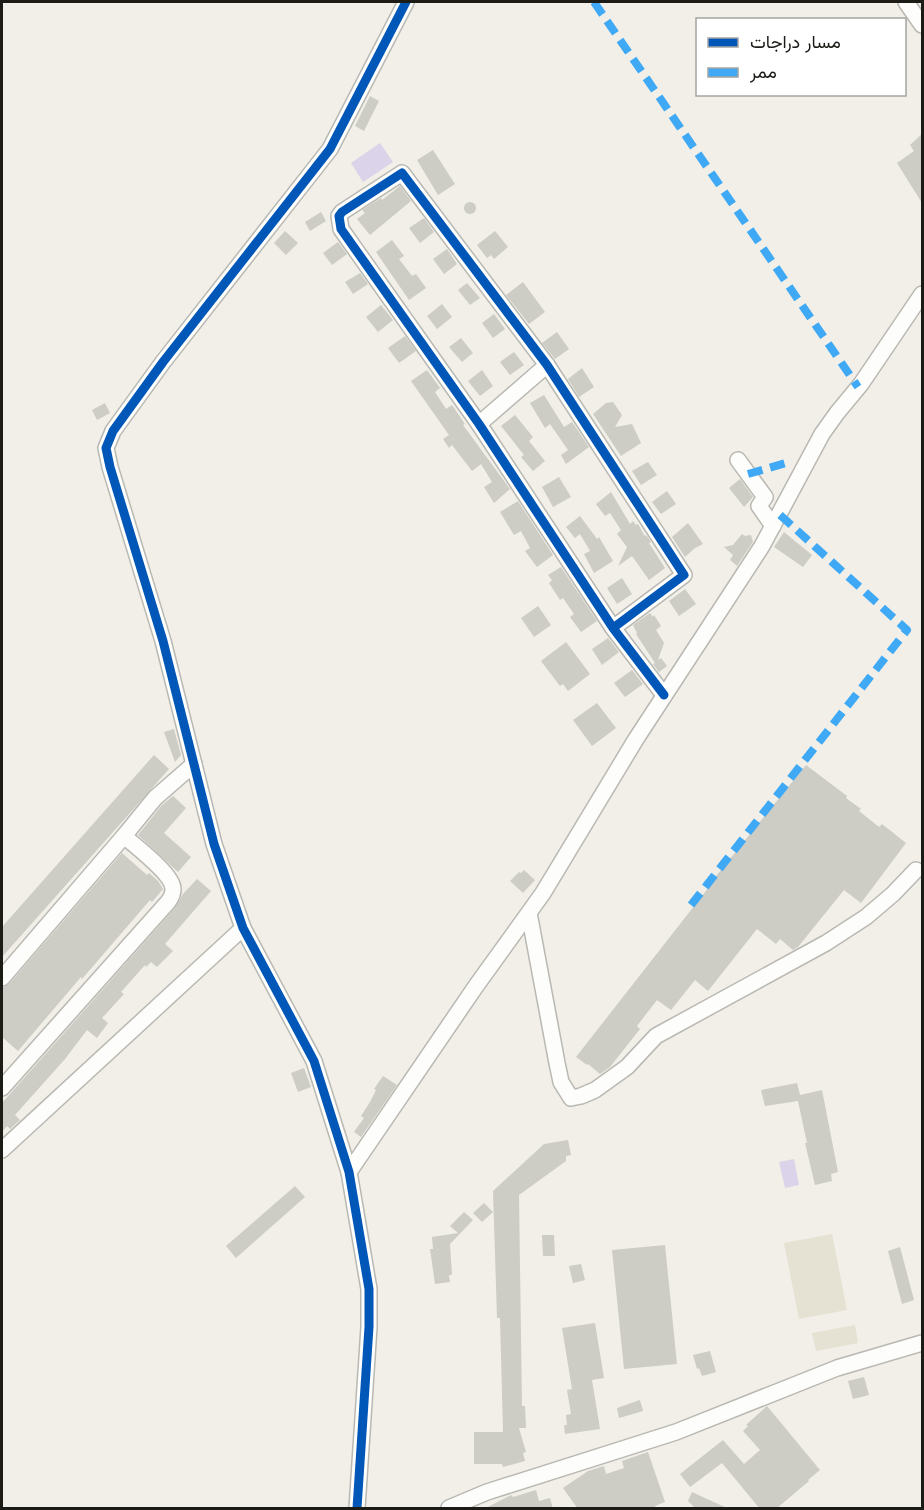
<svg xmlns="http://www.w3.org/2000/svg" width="924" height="1510" font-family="Helvetica,Vazirmatn,sans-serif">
<rect width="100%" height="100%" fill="#f1efe7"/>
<!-- green -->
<g fill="#e5e2d3">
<path d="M832 1234 847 1310 799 1319 784 1243Z"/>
<path d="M855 1325 858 1343 816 1351 812 1333Z"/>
</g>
<!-- water -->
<g fill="#dbd3e9">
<path d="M380 143 393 162 363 182 351 163Z"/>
<path d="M794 1159 799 1185 785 1188 779 1162Z"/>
</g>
<!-- building -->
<g fill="#cdccc5">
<path d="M370 96 379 101 364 131 355 126Z"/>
<path d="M922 134V203L897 163 914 151 910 145Z"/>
<path d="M433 150 455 184 438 195 417 160Z"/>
<path d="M400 186 411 201 370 235 357 219 365 213 362 210 381 198 382 200Z"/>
<circle cx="470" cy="208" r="6"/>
<path d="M321 212 326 221 310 231 305 222Z"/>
<path d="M424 218 434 232 420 243 409 228Z"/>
<path d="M285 231 298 243 286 255 274 243Z"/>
<path d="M495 231 508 247 494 259 491 255 487 258 477 245Z"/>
<path d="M392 240 404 256 399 259 412 276 416 274 426 288 409 300 376 252Z"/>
<path d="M338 242 347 254 332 265 323 253Z"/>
<path d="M447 249 457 264 444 274 433 259Z"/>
<path d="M360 273 368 284 353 294 345 282Z"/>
<path d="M523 282 545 312 529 324 506 295Z"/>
<path d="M467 283 480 298 470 305 458 290Z"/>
<path d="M442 304 452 317 437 329 427 316Z"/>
<path d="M381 305 393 320 378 332 366 317Z"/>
<path d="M494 314 505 329 493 338 482 323Z"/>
<path d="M557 332 569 349 555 359 542 343Z"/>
<path d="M405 336 416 351 399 363 388 348Z"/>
<path d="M461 338 473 353 462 362 449 347Z"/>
<path d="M514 352 524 365 510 375 500 362Z"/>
<path d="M582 368 594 387 579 397 568 379Z"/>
<path d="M427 370 440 388 435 392 446 409 452 405 465 424 463 425 510 489 494 503 484 487 492 482 481 464 472 471 452 445 449 448 443 439 449 435 411 381Z"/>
<path d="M482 370 493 386 480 396 468 381Z"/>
<path d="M544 395 564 427 572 422 589 447 566 464 561 455 568 450 550 424 545 428 530 403Z"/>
<path d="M613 402 622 415 615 427 632 424 641 443 621 456 593 414 606 403Z"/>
<path d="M105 403 110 413 97 420 92 410Z"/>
<path d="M515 415 533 437 529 441 545 461 533 471 521 457 524 455 501 426Z"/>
<path d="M648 462 657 475 641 485 632 471Z"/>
<path d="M559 477 571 497 553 507 542 487Z"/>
<path d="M740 479 753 497 744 507 729 488Z"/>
<path d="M667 491 676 504 661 514 652 502Z"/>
<path d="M611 492 630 524 633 521 636 525 638 524 644 535 647 536 651 542 649 543 665 568 649 580 632 556 618 566 627 547 617 534 621 530 610 513 605 516 596 504Z"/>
<path d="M518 501 553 555 537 567 525 551 530 548 521 531 514 535 500 512Z"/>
<path d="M580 516 597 539 599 537 613 561 594 573 584 554 590 551 580 534 575 538 566 527Z"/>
<path d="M688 523 703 544 695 548 685 557 672 537Z"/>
<path d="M784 532 812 555 803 567 774 547Z"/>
<path d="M742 534 745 536 751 535 753 542 737 566 730 560 733 555 724 547 733 545Z"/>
<path d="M561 567 597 621 581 632 570 617 574 614 563 598 560 600 549 583 552 580 548 575Z"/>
<path d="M622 578 632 594 617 604 607 588Z"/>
<path d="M685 589 696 604 679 616 669 601Z"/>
<path d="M538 606 551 625 534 637 521 618Z"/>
<path d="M650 613 653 617 654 615 661 626 656 630 664 643 658 660 661 658 667 666 659 672 653 664 655 663 636 634 637 633 633 625Z"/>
<path d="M608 638 619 652 602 665 592 649Z"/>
<path d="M566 642 590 674 568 691 563 684 560 686 541 661Z"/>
<path d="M632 670 643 684 625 697 614 683Z"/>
<path d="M597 703 616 728 592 746 573 720Z"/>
<path d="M174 729 181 755 175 762 164 732Z"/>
<path d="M154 755 169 769 2 957V927Z"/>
<path d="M806 765 847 796 846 798 861 809 859 811 879 827 882 824 906 843 861 903 844 890 798 947 793 950 780 939 776 944 757 929 708 991 695 980 671 1010 657 1000 637 1026 640 1029 610 1067 600 1074 588 1064 587 1065 576 1057 709 887 708 886Z"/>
<path d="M173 796 186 808 164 833 191 857 178 872 138 835 162 805Z"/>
<path d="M122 853 147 875 149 873 158 881 163 889 152 902 150 900 82 979 81 977 18 1051 2 1037V988L9 984Z"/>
<path d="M524 870 535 880 523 893 510 881 519 872 521 873Z"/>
<path d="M197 879 211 891 165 944 173 951 157 967 151 962 146 967 145 965 121 992 124 994 102 1018 108 1023 97 1038 87 1030 65 1059 15 1115 20 1120 10 1129 7 1126 2 1132V1103L175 908 183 894Z"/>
<path d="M304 1068 311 1087 298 1092 291 1073Z"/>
<path d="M383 1076 397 1085 361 1137 354 1132 364 1118 361 1116 370 1102 376 1090 374 1089Z"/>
<path d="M797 1083 800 1095 822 1090 838 1172 831 1174 832 1181 815 1185 805 1143H807L798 1101 765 1106 761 1090Z"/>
<path d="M568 1140 571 1155 566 1156V1161L519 1195 522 1406H525L526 1428H519L526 1452 523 1453 525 1461 503 1467 502 1464H474V1432H503L500 1318H497L493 1191 544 1144Z"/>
<path d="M295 1186 305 1197 236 1258 226 1246Z"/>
<path d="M484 1203 493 1212 482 1222 473 1213Z"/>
<path d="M464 1212 473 1220 450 1244 452 1275H449L450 1282 435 1284 430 1249H433L432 1237 458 1233 450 1226Z"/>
<path d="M542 1235H554L555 1256H543Z"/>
<path d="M665 1245 677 1364 624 1369 612 1250Z"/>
<path d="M900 1247 914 1300 902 1304 888 1251Z"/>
<path d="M581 1264 585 1280 573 1283 569 1266Z"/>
<path d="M595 1323 604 1378 592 1380 600 1429 565 1434 564 1425H567L566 1415 571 1414 567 1390 572 1389 562 1328Z"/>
<path d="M710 1351 716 1372 702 1376 699 1368 697 1369 693 1355Z"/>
<path d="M864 1377 869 1395 853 1399 848 1381Z"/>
<path d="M640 1400 643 1411 619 1418 617 1408Z"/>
<path d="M767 1406 820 1470 808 1480 809 1481 776 1509H760L722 1463 690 1487 680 1474 723 1440 744 1464 760 1450 743 1431 748 1426 746 1425Z"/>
<path d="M648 1452 665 1502 655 1506 657 1509H578L563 1488 588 1471 604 1466 606 1474 624 1468 622 1461Z"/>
<path d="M536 1490 539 1501 550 1498 553 1509H484L511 1495 513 1497Z"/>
<path d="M692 1492 729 1509H696L688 1501Z"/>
</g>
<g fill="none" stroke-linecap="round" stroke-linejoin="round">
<!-- minor casing -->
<g stroke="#b9b8b2" stroke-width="18">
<g id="minor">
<path d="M906 2 922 25"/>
<path d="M479 424 547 365"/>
<path d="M738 460 765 497 759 506 773 526"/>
<path d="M613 628 684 575 547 365 402 173 342 212 339 216 341 229 479 424 613 628 664 695"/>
<path d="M124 836 155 798 194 764"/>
<path d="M529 913 557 1063 561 1082 571 1098 581 1096 595 1090 627 1067 656 1036 826 943 866 917 893 894 916 870"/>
<path d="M2 978 124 836C135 846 173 874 173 889 173 894 171 898 168 902L2 1088"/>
<path d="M2 1150 243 928"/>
<path d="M349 1172 476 986 543 893 636 739 762 546 822 434 837 413 861 384 922 294"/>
<path d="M357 1508 369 1327V1289L349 1172 314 1061 243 928 214 844 163 641 110 467 106 448 113 431 163 362 330 149 406 2"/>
<path d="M449 1508 487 1492 676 1432 837 1368 922 1343"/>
</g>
</g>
<!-- minor -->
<use href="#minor" stroke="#fdfdfb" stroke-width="15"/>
<!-- quiet -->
<g stroke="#3fa9f5" stroke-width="8" stroke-dasharray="15 8" stroke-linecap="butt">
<path d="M594 2 858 387"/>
<path d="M748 474 789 462"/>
<path d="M691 905 907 630 779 514"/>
</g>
<!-- cycleway casing -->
<g stroke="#fff" stroke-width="13">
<g id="cycleway">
<path d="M613 628 684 575 547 365 402 173 342 212 339 216 341 229 479 424 613 628 664 695"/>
<path d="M357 1508 369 1327V1289L349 1172 314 1061 243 928 214 844 163 641 110 467 106 448 113 431 163 362 330 149 406 2"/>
</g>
</g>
<!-- cycleway -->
<use href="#cycleway" stroke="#0057b8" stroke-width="9"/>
</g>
<!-- border -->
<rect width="924" height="1510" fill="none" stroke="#1c1b16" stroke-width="6"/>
<!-- legend -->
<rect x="696" y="18" width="210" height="78" fill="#ffffff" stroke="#a4a4a2" stroke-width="1.5"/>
<rect x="708" y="38" width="30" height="9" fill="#0057b8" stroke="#a4a4a2" stroke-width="1.5"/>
<text x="750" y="48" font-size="18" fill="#1c1b16">مسار دراجات</text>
<rect x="708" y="68" width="30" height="9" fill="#3fa9f5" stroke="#a4a4a2" stroke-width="1.5"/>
<text x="750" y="78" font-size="18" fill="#1c1b16">ممر</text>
</svg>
